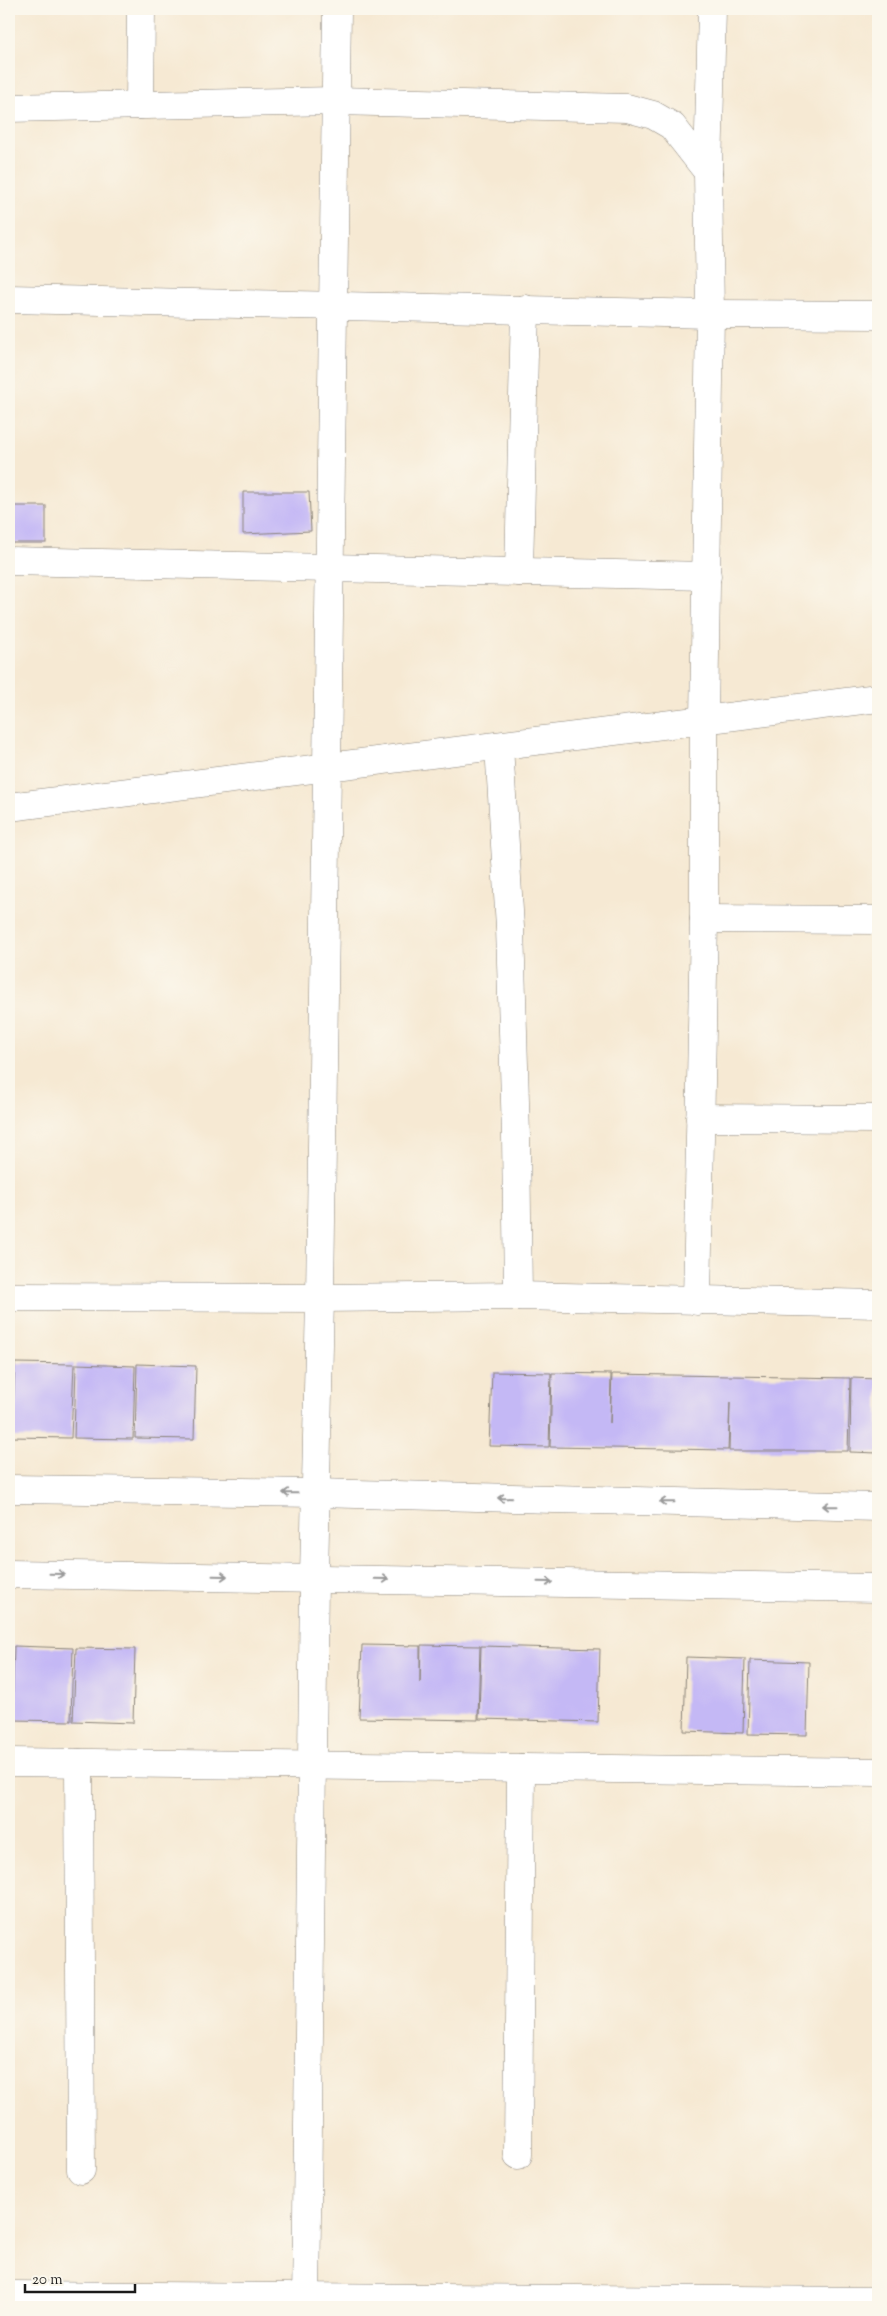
<svg xmlns="http://www.w3.org/2000/svg" width="887" height="2316" font-family="'Sorts Mill Goudy',serif">
<rect width="100%" height="100%" fill="#fbf7ec"/>
<filter id="ink" filterUnits="userSpaceOnUse"><feTurbulence type="fractalNoise" baseFrequency=".02" numOctaves="2"/><feDisplacementMap in="SourceGraphic" scale="10" xChannelSelector="R" yChannelSelector="G"/><feConvolveMatrix kernelMatrix="1 2 1 2 8 2 1 2 1" color-interpolation-filters="sRGB"/></filter>
<filter id="wash" filterUnits="userSpaceOnUse"><feTurbulence type="fractalNoise" baseFrequency=".0096" numOctaves="4" result="noise"/><feDisplacementMap in="SourceGraphic" scale="20" xChannelSelector="R" yChannelSelector="G"/><feGaussianBlur stdDeviation="1.12" result="paint"/><feColorMatrix in="noise" values="0 0 0 0 0 0 0 0 0 0 0 0 0 0 0 0 0 1.4 0 .05"/><feComposite in="paint" operator="in"/></filter>
<g filter="url(#wash)">
<rect width="100%" height="100%" fill="#f6e9d3"/>
<g id="blocks">
<!-- building -->
<g fill="#c4b8f5">
<path d="M243 492H309L311 531 243 534Z"/>
<rect x="9" y="506" width="37" height="37"/>
<path d="M9 1363H13L11 1436H9Z"/>
<path d="M15 1363 74 1364 71 1438 12 1437Z"/>
<path d="M76 1364 135 1366 133 1439 74 1438Z"/>
<path d="M137 1364 196 1366 194 1439 135 1438Z"/>
<path d="M492 1372 551 1373 549 1447 489 1446Z"/>
<path d="M552 1373 611 1374 610 1423 612 1374 850 1378 848 1451H729L730 1402 728 1450 550 1447Z"/>
<path d="M851 1378 878 1379V1453L850 1452Z"/>
<path d="M362 1645 420 1646V1683L421 1645 480 1646 478 1720 359 1718Z"/>
<path d="M14 1646 73 1648 71 1721 12 1720Z"/>
<path d="M481 1646 600 1649 598 1722 479 1719Z"/>
<path d="M76 1648 135 1649 133 1723 73 1721Z"/>
<path d="M686 1657 745 1659 743 1733 684 1731Z"/>
<path d="M750 1660 809 1662 807 1735 748 1734Z"/>
</g>
</g>
</g>
<g filter="url(#ink)">
<use href="#blocks" fill-opacity="0" stroke="#898278" stroke-width="1"/>
<g fill="none" stroke-linecap="round" stroke-linejoin="round">
<!-- minor casing -->
<g stroke="#898278" stroke-width="29">
<g id="minor">
<path d="M140 105 141 9"/>
<path d="M9 108 335 101 627 108 653 115 672 126 708 172"/>
<path d="M9 299 710 314 878 315"/>
<path d="M9 561 707 576"/>
<path d="M519 572 525 309"/>
<path d="M499 746 510 927 516 1136 518 1296"/>
<path d="M9 807 878 698"/>
<path d="M704 919 878 920"/>
<path d="M700 1118 878 1119"/>
<path d="M9 1297 320 1298 518 1296 878 1304"/>
<path d="M697 1301 704 919V721L710 314 708 172 712 9"/>
<path d="M9 1489 316 1493 878 1507"/>
<path d="M9 1574 878 1588"/>
<path d="M9 1762 878 1772"/>
<path d="M79 1763 81 2170"/>
<path d="M518 2155 521 1768"/>
<path d="M9 2295 878 2301"/>
<path d="M306 2307 314 1577 320 1298 337 9"/>
</g>
</g>
<!-- minor -->
<use href="#minor" stroke="#fff" stroke-width="28"/>
</g>
<!-- one-way arrows -->
<defs><path id="oneway-shaft" d="M-6 0H5M1.5-3L5.5 0L1.5 3" fill="none" stroke-width="1.6" stroke-linecap="round" stroke-linejoin="round" transform="scale(1.25)"/></defs>
<g stroke="#999">
<use href="#oneway-shaft" transform="translate(290 1493) rotate(-179)"/>
<use href="#oneway-shaft" transform="translate(505 1498) rotate(-179)"/>
<use href="#oneway-shaft" transform="translate(667 1502) rotate(-179)"/>
<use href="#oneway-shaft" transform="translate(830 1506) rotate(-179)"/>
<use href="#oneway-shaft" transform="translate(57 1574) rotate(1)"/>
<use href="#oneway-shaft" transform="translate(220 1576) rotate(1)"/>
<use href="#oneway-shaft" transform="translate(382 1579) rotate(1)"/>
<use href="#oneway-shaft" transform="translate(545 1582) rotate(1)"/>
</g>
</g>
<!-- margin -->
<rect width="887" height="2316" fill="none" stroke="#fbf7ec" stroke-width="30"/>
<!-- scale -->
<path d="M25 2284v8h110v-8" fill="none" stroke="#1c1c1c" stroke-width="2.5"/>
<text x="32" y="2284" font-size="15" fill="#1c1c1c" stroke="#fbf7ec" stroke-width="4" paint-order="stroke">20 m</text>
</svg>
